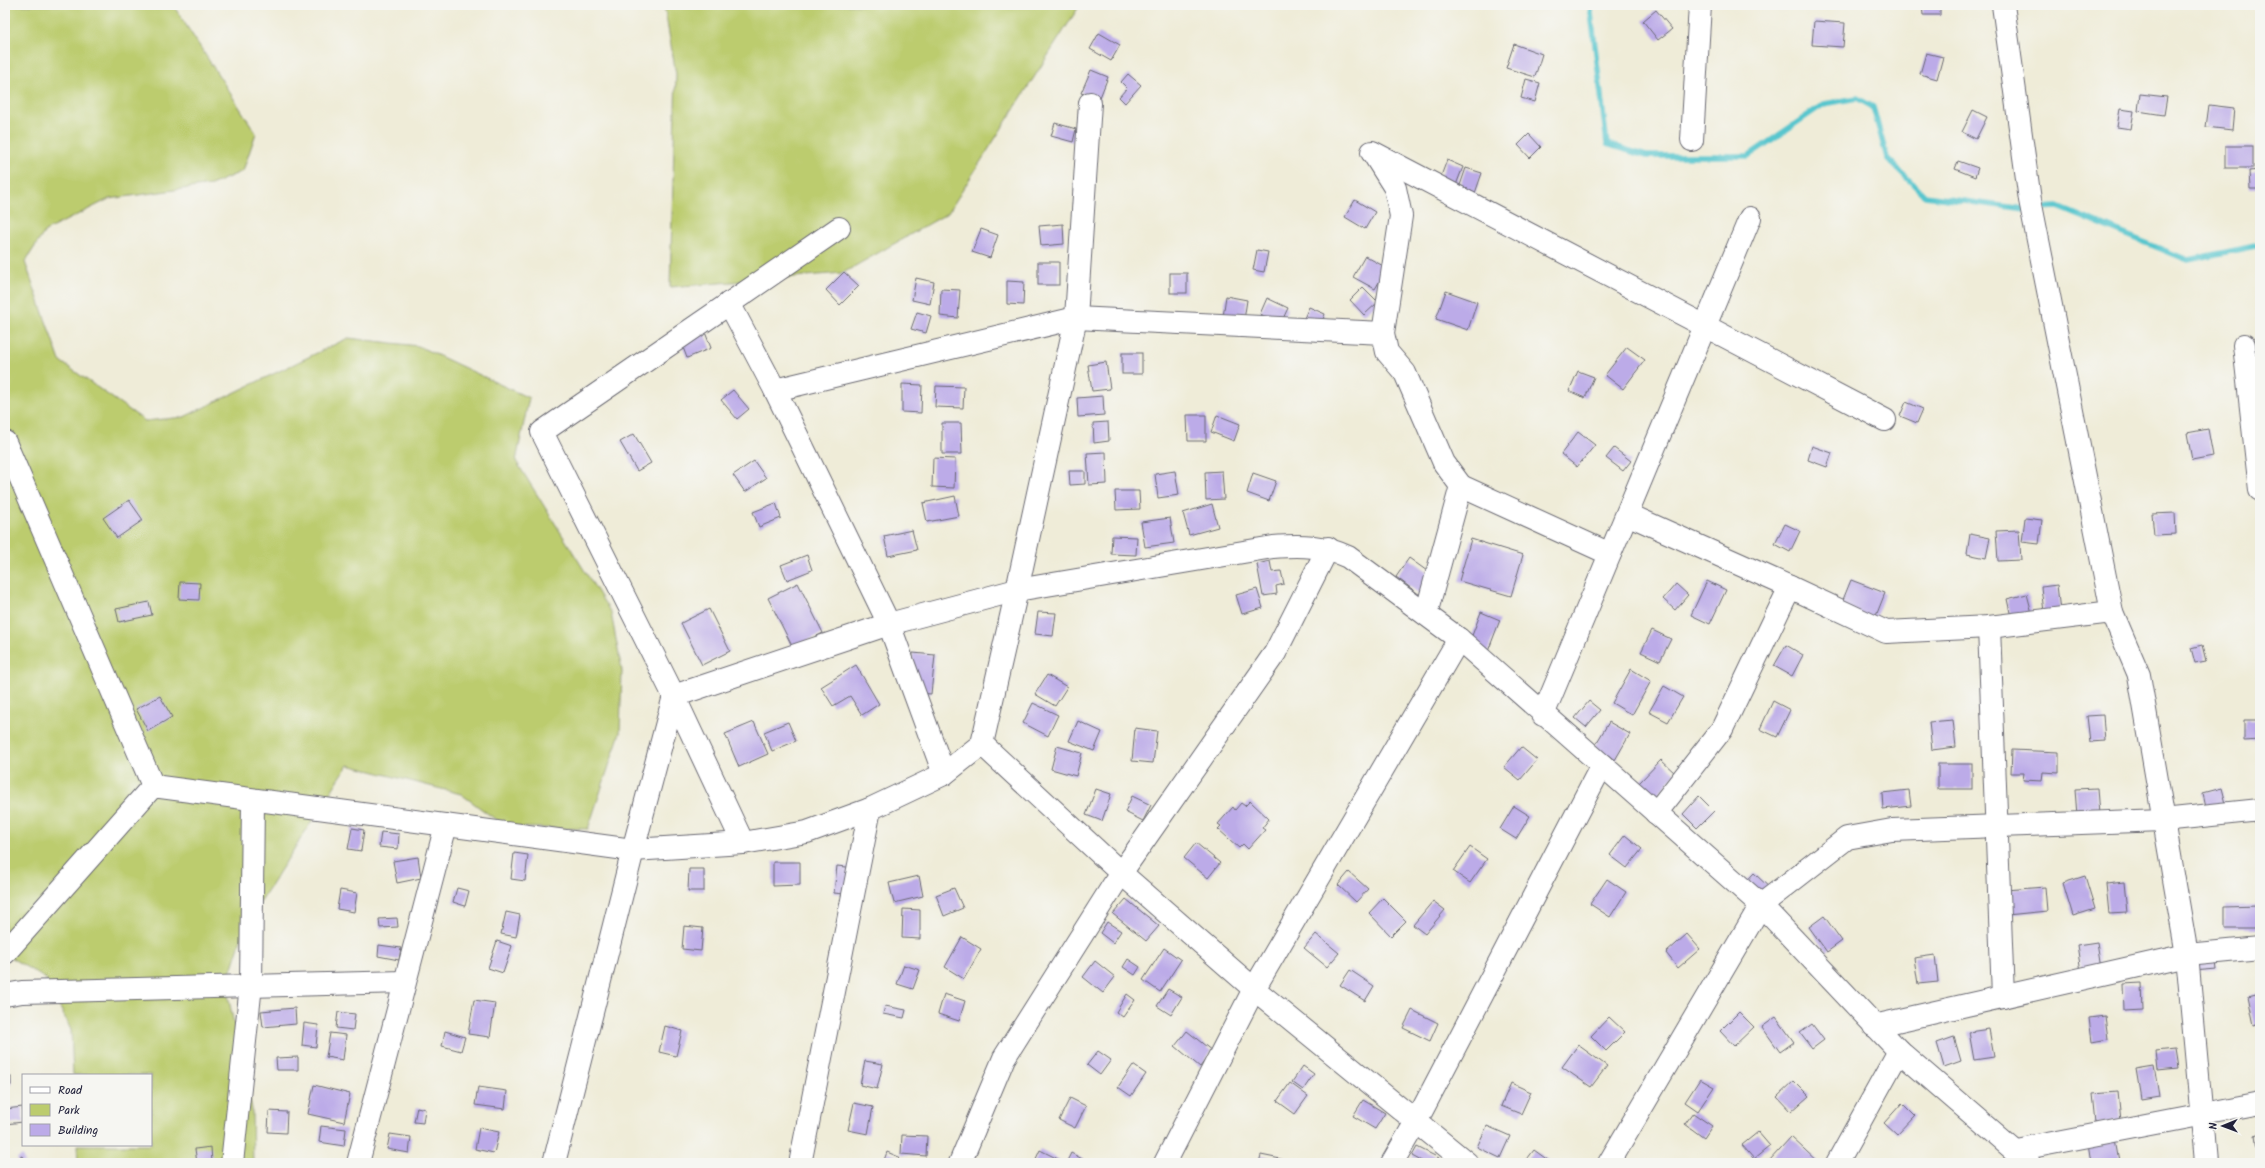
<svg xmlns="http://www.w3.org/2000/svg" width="2265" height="1168" font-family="Kalam,sans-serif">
<rect width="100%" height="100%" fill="#f6f6f2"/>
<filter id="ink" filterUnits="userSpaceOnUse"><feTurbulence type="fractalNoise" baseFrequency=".025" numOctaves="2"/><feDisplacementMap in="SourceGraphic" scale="8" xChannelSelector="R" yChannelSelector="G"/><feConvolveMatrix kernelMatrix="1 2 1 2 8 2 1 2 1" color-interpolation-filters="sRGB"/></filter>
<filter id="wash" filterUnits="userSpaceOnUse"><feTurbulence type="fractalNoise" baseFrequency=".012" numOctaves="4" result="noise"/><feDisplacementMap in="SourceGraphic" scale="16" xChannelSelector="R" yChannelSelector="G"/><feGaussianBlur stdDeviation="0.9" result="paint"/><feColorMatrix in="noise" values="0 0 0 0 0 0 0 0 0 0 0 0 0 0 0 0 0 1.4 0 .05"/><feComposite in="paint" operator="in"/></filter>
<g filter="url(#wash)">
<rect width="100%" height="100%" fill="#efecd8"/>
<!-- green -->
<g fill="#bccc6e" stroke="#6f7754">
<path d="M5 5H173L256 133 243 171 211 185 109 199 45 231 25 262 60 361 145 421 184 417 348 338 418 346 529 398 516 461 611 613 622 671 620 733 588 829 506 827 461 794 348 765 246 924 226 986 252 1109 253 1163H78L77 1145H151V1075H73L71 1030 46 979 5 954Z"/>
<path d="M664 5H1080L948 213 843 273 670 287 676 74Z"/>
</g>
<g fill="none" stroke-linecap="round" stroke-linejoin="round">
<!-- stream -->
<g stroke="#59c6ce" stroke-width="5.5">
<path d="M1590 5 1607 144 1646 156H1748L1824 104 1857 98 1873 107 1887 158 1925 196 2025 209"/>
<path d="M2036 208 2058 207 2188 260 2260 245"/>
</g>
</g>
<g id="blocks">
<!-- building -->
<g fill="#bcabe8">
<path d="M1922 5H1940V15H1923Z"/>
<path d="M1656 10 1672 29 1658 40 1643 21Z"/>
<path d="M1814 21 1845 23 1843 47 1812 45Z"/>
<path d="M1099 33 1120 45 1111 61 1090 49Z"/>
<path d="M1514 44 1542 54 1535 77 1506 68Z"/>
<path d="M1926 53 1943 57 1937 79 1920 74Z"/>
<path d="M1091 70 1108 77 1099 100 1081 93Z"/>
<path d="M1128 74 1141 85 1125 103 1119 97 1127 88 1121 82Z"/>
<path d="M1526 79 1540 83 1535 102 1521 98Z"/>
<path d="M2140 94 2167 97 2164 115 2138 111Z"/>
<path d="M2209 105 2234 108 2232 130 2206 127Z"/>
<path d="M2120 109 2134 111 2131 129 2117 127Z"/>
<path d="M1973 110 1987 117 1976 139 1962 132Z"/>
<path d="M1055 123 1076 129 1073 142 1051 136Z"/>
<path d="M1529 134 1541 147 1530 158 1518 145Z"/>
<rect x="2225" y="146" width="28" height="22"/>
<path d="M1447 160 1463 167 1454 190 1438 184Z"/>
<path d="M1958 161 1978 168 1975 177 1955 169Z"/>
<path d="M1466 168 1482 173 1473 199 1457 194Z"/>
<path d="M2260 170V189H2250L2249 171Z"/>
<path d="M1355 200 1375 212 1365 229 1345 217Z"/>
<path d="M1063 224 1064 244 1041 246 1039 226Z"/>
<path d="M981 229 998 235 990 258 972 252Z"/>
<path d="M1257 250 1268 252 1264 272 1253 270Z"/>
<path d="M1365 256 1387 268 1375 289 1353 277Z"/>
<rect x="1038" y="262" width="21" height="23"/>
<path d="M844 272 859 286 840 305 826 290Z"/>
<rect x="1170" y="273" width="17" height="20"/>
<path d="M916 278 934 282 930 304 912 300Z"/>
<path d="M1007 281 1024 282 1023 305 1007 304Z"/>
<path d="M1363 287 1378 302 1364 315 1350 300Z"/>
<path d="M941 289 960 290 958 318 940 316Z"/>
<path d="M1446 291 1477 302 1468 330 1436 319Z"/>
<path d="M1226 296 1247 300 1244 320 1223 317Z"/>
<path d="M1267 298 1288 308 1281 323 1260 314Z"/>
<path d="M1309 307 1325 314 1318 332 1301 325Z"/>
<path d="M917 312 931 316 926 333 911 329Z"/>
<path d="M705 332 711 348 687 358 681 342Z"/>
<path d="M1627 347 1645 360 1623 389 1605 375Z"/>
<rect x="1122" y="353" width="20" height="21"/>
<path d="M1106 362 1110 389 1092 391 1088 365Z"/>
<path d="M1578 371 1594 377 1585 398 1569 391Z"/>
<path d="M902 384 922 385 921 413 902 412Z"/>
<path d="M936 386 964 387 963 408 935 407Z"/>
<path d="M733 390 749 409 737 419 721 400Z"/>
<path d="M1103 396 1104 415 1078 417 1077 398Z"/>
<path d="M1906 402 1923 409 1917 423 1900 416Z"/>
<path d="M1187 415H1206V441H1188Z"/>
<path d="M1217 415 1240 424 1234 441 1211 432Z"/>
<path d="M1108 422 1109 441 1094 443 1093 423Z"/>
<path d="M942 423H961L962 454H942Z"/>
<path d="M2208 429 2213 456 2192 460 2187 433Z"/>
<path d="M1578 432 1595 445 1577 467 1561 454Z"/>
<path d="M634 434 651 463 637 471 620 442Z"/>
<path d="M1812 446 1832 453 1827 467 1808 460Z"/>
<path d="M1614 448 1631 461 1623 471 1606 458Z"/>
<path d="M1106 452 1107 484 1089 485 1087 453Z"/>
<path d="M933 458 955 459 954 488 932 487Z"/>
<path d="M754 461 766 478 745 492 733 475Z"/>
<path d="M1069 471H1085V484L1070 485Z"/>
<path d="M1175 471 1179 495 1158 498 1155 474Z"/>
<path d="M1222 471 1224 499 1206 500 1205 472Z"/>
<path d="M1253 473 1276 481 1269 501 1247 493Z"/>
<path d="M1115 491H1139L1140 509 1116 510Z"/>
<path d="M955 496 959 516 927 522 923 503Z"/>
<path d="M129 500 143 520 117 538 103 518Z"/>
<path d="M776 503 781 518 759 527 753 512Z"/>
<path d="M1212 504 1218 527 1189 535 1183 513Z"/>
<path d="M2175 513 2176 534 2154 535 2152 514Z"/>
<path d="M1170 518 1174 543 1145 547 1141 522Z"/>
<path d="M2025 518 2042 520 2039 544 2022 542Z"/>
<path d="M1785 524 1800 531 1790 552 1775 544Z"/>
<path d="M912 530 917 550 888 556 884 536Z"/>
<path d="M2019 530 2021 560 1998 561 1996 531Z"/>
<path d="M1970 534 1990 538 1986 558 1967 554Z"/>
<path d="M1112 536 1137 537 1136 555 1111 554Z"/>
<path d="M1471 539 1523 555 1511 596 1459 581Z"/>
<path d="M807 555 812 570 787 580 781 565Z"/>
<path d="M1409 558 1434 576 1420 595 1396 577Z"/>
<path d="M1270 561 1272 572 1281 571 1284 584 1276 586 1277 594 1263 596 1257 564Z"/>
<path d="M1851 580 1885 593 1874 621 1840 607Z"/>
<path d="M1707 581 1726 590 1710 624 1691 615Z"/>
<path d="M180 582 200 583 199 600 179 599Z"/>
<path d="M798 583 823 633 793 648 768 598Z"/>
<path d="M1676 584 1688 595 1675 610 1663 599Z"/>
<path d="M2057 585 2060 611 2044 612 2041 587Z"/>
<path d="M1257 589 1263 608 1242 614 1236 595Z"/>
<path d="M2027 594 2034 621 2013 626 2007 599Z"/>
<path d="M149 602 152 615 119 622 116 609Z"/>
<path d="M709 609 730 651 702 665 681 623Z"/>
<path d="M1038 612 1056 613 1053 636 1035 634Z"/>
<path d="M1481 612 1500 620 1487 654 1468 646Z"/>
<path d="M1652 630 1671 639 1660 661 1641 652Z"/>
<path d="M1786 645 1803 655 1792 676 1774 666Z"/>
<path d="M2202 645 2206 661 2195 663 2191 648Z"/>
<path d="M913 653 935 655 931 694 909 692Z"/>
<path d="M856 665 879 704 862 715 850 696 833 706 821 687Z"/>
<path d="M1631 669 1651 681 1632 715 1612 703Z"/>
<path d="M1047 675 1067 687 1055 706 1035 694Z"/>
<path d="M1664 686 1683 697 1668 722 1649 712Z"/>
<path d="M160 696 172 717 148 731 136 709Z"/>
<path d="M1589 701 1600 710 1586 727 1575 718Z"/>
<path d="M1773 701 1790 710 1777 737 1760 729Z"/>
<path d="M1033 703 1058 715 1048 736 1023 723Z"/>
<path d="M2103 715 2105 741 2090 742 2087 716Z"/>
<path d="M1953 720 1956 747 1932 750 1929 722Z"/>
<path d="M2244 720H2260V740L2244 741Z"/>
<path d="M1078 721 1102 732 1094 751 1069 741Z"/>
<path d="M754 722 768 754 739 767 725 734Z"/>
<path d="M788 722 796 741 772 751 764 732Z"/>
<path d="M1609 722 1630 734 1615 760 1594 747Z"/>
<path d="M1135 728 1157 731 1153 763 1132 761Z"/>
<path d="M1057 746 1082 753 1076 776 1051 769Z"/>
<path d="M1521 747 1537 760 1520 780 1504 767Z"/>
<path d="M2012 750 2059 752V773L2043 772 2042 781 2023 780 2024 773H2011Z"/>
<path d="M1661 760 1676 774 1654 798 1639 783Z"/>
<rect x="1938" y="764" width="34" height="25"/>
<path d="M2097 788 2099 815 2077 816 2075 789Z"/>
<path d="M2222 788 2229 815 2209 820 2203 793Z"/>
<path d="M1096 789 1111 794 1102 821 1086 815Z"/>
<path d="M1909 790 1911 806 1883 809 1882 793Z"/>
<path d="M1132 796 1151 805 1143 821 1125 812Z"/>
<path d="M1699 796 1714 811 1697 828 1683 814Z"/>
<path d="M1250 801 1269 819 1262 828 1265 830 1248 849 1243 844 1239 848 1218 829 1221 826 1218 824 1233 807 1235 810 1241 803 1245 806Z"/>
<path d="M1514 806 1530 816 1516 839 1500 829Z"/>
<path d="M352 828 364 830 361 851 348 849Z"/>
<path d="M381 832 399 834 398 849 379 847Z"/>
<path d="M1625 835 1642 849 1627 868 1610 855Z"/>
<path d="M1196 843 1220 863 1208 878 1184 858Z"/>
<path d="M1470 847 1487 859 1470 883 1453 871Z"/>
<path d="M514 853 528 855 525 881 511 879Z"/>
<path d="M418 857 421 878 397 883 393 861Z"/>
<path d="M773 862H800V885L773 886Z"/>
<path d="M837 866 856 868 853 895 834 893Z"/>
<path d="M689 869H704V891H688Z"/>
<path d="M1349 872 1368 889 1356 902 1338 885Z"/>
<path d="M1754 873 1774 892 1760 906 1741 887Z"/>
<path d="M919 876 923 896 894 903 889 883Z"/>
<path d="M2085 876 2095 909 2073 916 2063 883Z"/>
<path d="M1607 879 1626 892 1610 917 1590 904Z"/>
<path d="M2124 882 2127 913 2109 914 2106 884Z"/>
<path d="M2045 887 2047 911 2007 915 2005 890Z"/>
<path d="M457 888 469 891 465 906 453 902Z"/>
<path d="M954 888 963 908 944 916 936 895Z"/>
<path d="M340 890 357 893 354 912 337 909Z"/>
<path d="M1383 898 1406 921 1391 936 1369 913Z"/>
<path d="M1126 899 1159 926 1146 941 1113 914Z"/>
<path d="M1433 901 1445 910 1425 934 1413 925Z"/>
<path d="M2258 905V929H2225V906Z"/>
<path d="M903 909 920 910V939L902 938Z"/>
<path d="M506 912 520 915 516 937 501 934Z"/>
<path d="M1824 916 1842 941 1827 952 1809 927Z"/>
<path d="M397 918 398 927 380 928 379 919Z"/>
<path d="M1107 922 1121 931 1113 943 1100 933Z"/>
<path d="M684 926 703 928 701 951 682 949Z"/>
<path d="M1316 934 1339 953 1327 967 1304 948Z"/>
<path d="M1687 934 1700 949 1678 968 1666 953Z"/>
<path d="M962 937 981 949 964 979 945 967Z"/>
<path d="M497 941 512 946 503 973 488 968Z"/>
<path d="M2097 943 2102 975 2082 978 2077 946Z"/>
<path d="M379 945 401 948 399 960 378 956Z"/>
<path d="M1164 948 1181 960 1160 992 1143 980Z"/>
<path d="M2215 951 2217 969 2193 971 2191 953Z"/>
<path d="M1935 955 1938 982 1918 984 1914 958Z"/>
<path d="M1128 959 1140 967 1135 975 1123 967Z"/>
<path d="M1095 961 1115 977 1103 993 1083 977Z"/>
<path d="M904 965 920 970 913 989 897 984Z"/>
<path d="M1350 970 1374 986 1365 1001 1340 985Z"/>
<path d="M2142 983 2143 1010 2124 1011 2123 984Z"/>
<path d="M1168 989 1182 997 1171 1015 1157 1006Z"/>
<path d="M944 994 965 1001 959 1021 938 1014Z"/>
<path d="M1127 994 1135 1000 1123 1017 1116 1012Z"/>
<path d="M2260 994V1023L2254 1025 2248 997Z"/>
<path d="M474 1000 495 1003 490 1037 468 1034Z"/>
<path d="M885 1006 906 1010 904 1018 883 1014Z"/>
<path d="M295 1008 296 1024 263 1027 261 1011Z"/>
<path d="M1412 1010 1438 1023 1430 1041 1403 1028Z"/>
<path d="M338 1012 355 1014 353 1030 336 1028Z"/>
<path d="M1739 1012 1754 1027 1734 1046 1720 1031Z"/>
<path d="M2105 1016 2108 1039 2092 1042 2089 1018Z"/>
<path d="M1609 1017 1625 1032 1606 1051 1591 1036Z"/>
<path d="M1776 1017 1794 1042 1780 1052 1762 1027Z"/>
<path d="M304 1023 318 1025 316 1047 302 1045Z"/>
<path d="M1812 1024 1824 1040 1812 1049 1800 1033Z"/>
<path d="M665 1026 682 1031 676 1056 659 1052Z"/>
<path d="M1989 1029 1994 1057 1974 1060 1969 1032Z"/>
<path d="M445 1031 465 1037 461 1051 442 1046Z"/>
<path d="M1187 1031 1212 1051 1200 1067 1175 1046Z"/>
<path d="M330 1033 346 1035 343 1060 326 1057Z"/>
<path d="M1954 1037 1961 1061 1944 1067 1937 1043Z"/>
<path d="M1578 1045 1607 1066 1591 1087 1562 1067Z"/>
<path d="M2175 1049 2178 1068 2158 1070 2156 1051Z"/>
<path d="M1098 1051 1111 1060 1100 1075 1087 1065Z"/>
<path d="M298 1057V1070H277L276 1058Z"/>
<path d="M865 1061 883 1064 877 1089 860 1085Z"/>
<path d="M1133 1065 1146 1074 1131 1096 1118 1087Z"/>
<path d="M1303 1066 1314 1074 1303 1090 1292 1082Z"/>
<path d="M2154 1066 2159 1096 2141 1099 2136 1069Z"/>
<rect x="5" y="1077" width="6" height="8"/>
<path d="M1700 1079 1714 1087 1698 1111 1685 1102Z"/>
<path d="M1794 1081 1809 1096 1791 1112 1777 1097Z"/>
<path d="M1290 1083 1308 1096 1295 1114 1277 1101Z"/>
<path d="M1511 1083 1531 1092 1521 1114 1501 1106Z"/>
<path d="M314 1085 350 1094 344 1122 308 1114Z"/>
<path d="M478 1087 507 1091 505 1109 475 1105Z"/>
<path d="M2117 1091 2120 1121 2096 1123 2093 1093Z"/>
<path d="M1070 1098 1086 1106 1075 1128 1059 1120Z"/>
<path d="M1363 1100 1385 1113 1375 1129 1353 1116Z"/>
<path d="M854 1103 873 1107 868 1134 848 1130Z"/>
<path d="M1902 1103 1915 1116 1897 1135 1884 1123Z"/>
<path d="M23 1107V1122L5 1124V1109Z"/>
<path d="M417 1107 425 1109 423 1123 414 1122Z"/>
<path d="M269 1111 287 1112 286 1133 268 1132Z"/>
<path d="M1693 1113 1712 1126 1704 1138 1685 1124Z"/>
<path d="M321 1126 346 1129 344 1146 319 1142Z"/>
<path d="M1487 1126 1510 1136 1500 1158 1477 1147Z"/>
<path d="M479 1128 499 1132 494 1153 475 1149Z"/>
<path d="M1758 1132 1770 1146 1754 1159 1742 1145Z"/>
<path d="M390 1134 411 1137 409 1153 387 1149Z"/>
<path d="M902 1135 927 1136 926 1156 901 1154Z"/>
<path d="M2260 1136V1163H2258L2254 1138Z"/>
<path d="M1791 1137 1819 1163H1772L1769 1161Z"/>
<path d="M2116 1139 2120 1161 2091 1163 2088 1143Z"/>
<path d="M211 1147 212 1163H197L195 1149Z"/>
<path d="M1417 1147 1439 1158 1436 1163H1425L1412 1156Z"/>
<path d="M1040 1150 1060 1160 1059 1163H1034Z"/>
<path d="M1534 1150 1552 1163H1524Z"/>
<path d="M887 1152 899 1157 897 1163H883Z"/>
<path d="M1071 1153 1090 1163H1066Z"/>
<path d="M1261 1155 1290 1161V1163H1259Z"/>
<path d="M22 1156 25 1163H19L17 1159Z"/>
</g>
</g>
</g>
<g filter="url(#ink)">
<use href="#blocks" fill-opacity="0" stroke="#6a6972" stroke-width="1"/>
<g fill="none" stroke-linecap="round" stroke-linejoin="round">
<!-- street casing -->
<g stroke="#6a6972" stroke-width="24">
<g id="street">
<path d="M2003 5 2030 200 2112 612 2139 675 2187 955 2206 1163"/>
<path d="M1692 140 1700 5"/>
<path d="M1372 152 1885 420"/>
<path d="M1373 153 1395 188 1401 216 1383 333 1387 352 1405 373 1444 463 1461 486 1426 614"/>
<path d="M729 303 775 390 889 624 944 774"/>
<path d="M2244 345 2260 490"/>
<path d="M775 390 1076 318 1383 333"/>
<path d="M5 442 153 786"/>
<path d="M1461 486 1610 554"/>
<path d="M1627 514 1790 587 1886 632 1989 627 2112 612"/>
<path d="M1989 627 2003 997"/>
<path d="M1543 715 1750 218"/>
<path d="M982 744 1121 873 1254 989 1467 1163"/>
<path d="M1656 813 1722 729 1790 587"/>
<path d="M743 843 674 696 542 432 839 228"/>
<path d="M5 953 153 786 633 850 743 843 807 832 870 809 944 774 982 744 1017 590 1076 318 1090 103"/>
<path d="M5 995 22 992 404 982"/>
<path d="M1874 1026 2187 955 2260 948"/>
<path d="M2016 1150 2260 1103"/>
<path d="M801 1159 870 809"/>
<path d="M232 1163 251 985 253 800"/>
<path d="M358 1163 446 825"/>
<path d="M554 1163 633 850 674 696 889 624 1017 590 1273 547C1303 545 1321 545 1348 557L1459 639 1761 905 1899 1051 2029 1163"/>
<path d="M960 1163 1004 1058 1121 873 1275 653 1328 548"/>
<path d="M1165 1163 1254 989 1459 639"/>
<path d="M1392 1163 1417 1120 1602 765"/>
<path d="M1609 1163 1761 905 1847 838 1892 830 2163 820 2260 810"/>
<path d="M1837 1163 1899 1051"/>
</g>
</g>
<!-- street -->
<use href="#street" stroke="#fff" stroke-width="22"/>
</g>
</g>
<!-- margin -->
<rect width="2265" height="1168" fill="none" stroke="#f6f6f2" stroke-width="20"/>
<!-- legend -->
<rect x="22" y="1074" width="130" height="72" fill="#f6f6f2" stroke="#a1a1a9"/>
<rect x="30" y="1087" width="20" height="6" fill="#ffffff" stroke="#a1a1a9"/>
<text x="58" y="1094" font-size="12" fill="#22223b">Road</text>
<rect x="30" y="1104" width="20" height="12" fill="#bccc6e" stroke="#a1a1a9"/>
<text x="58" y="1114" font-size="12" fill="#22223b">Park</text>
<rect x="30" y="1124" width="20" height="12" fill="#bcabe8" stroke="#a1a1a9"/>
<text x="58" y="1134" font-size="12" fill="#22223b">Building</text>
<!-- north arrow -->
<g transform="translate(2223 1126) rotate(269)" stroke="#f6f6f2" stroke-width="3" paint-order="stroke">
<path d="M0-3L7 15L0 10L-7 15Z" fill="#22223b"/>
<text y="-6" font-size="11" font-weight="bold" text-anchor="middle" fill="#22223b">N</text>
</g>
</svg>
